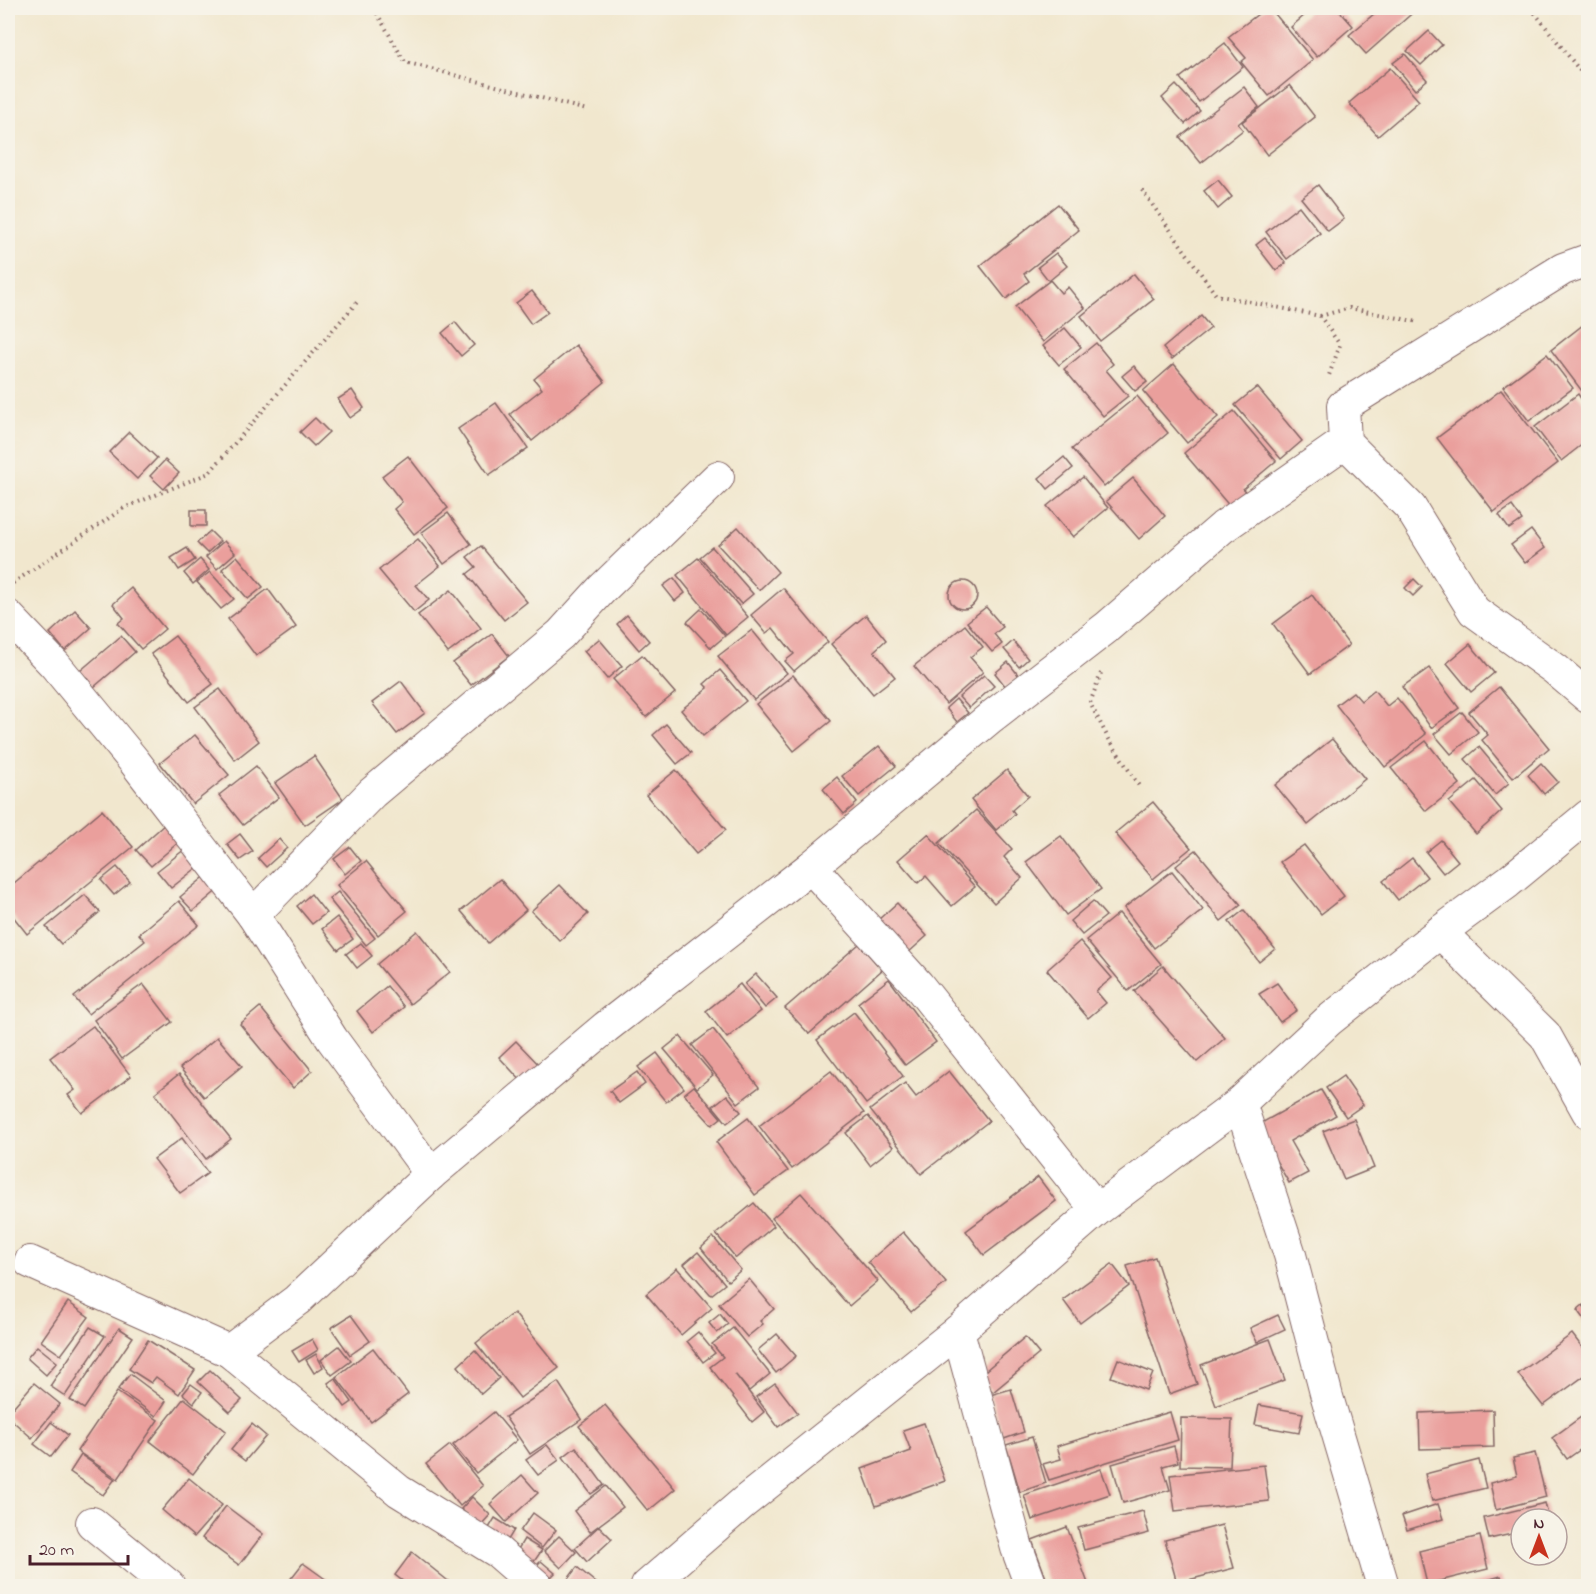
<svg xmlns="http://www.w3.org/2000/svg" width="1596" height="1594" font-family="'Indie Flower',sans-serif">
<rect width="100%" height="100%" fill="#f7f3e8"/>
<filter id="ink" filterUnits="userSpaceOnUse"><feTurbulence type="fractalNoise" baseFrequency=".0167" numOctaves="2"/><feDisplacementMap in="SourceGraphic" scale="12" xChannelSelector="R" yChannelSelector="G"/><feConvolveMatrix kernelMatrix="1 2 1 2 8 2 1 2 1" color-interpolation-filters="sRGB"/></filter>
<filter id="wash" filterUnits="userSpaceOnUse"><feTurbulence type="fractalNoise" baseFrequency=".008" numOctaves="4" result="noise"/><feDisplacementMap in="SourceGraphic" scale="24" xChannelSelector="R" yChannelSelector="G"/><feGaussianBlur stdDeviation="1.35" result="paint"/><feColorMatrix in="noise" values="0 0 0 0 0 0 0 0 0 0 0 0 0 0 0 0 0 1.4 0 .05"/><feComposite in="paint" operator="in"/></filter>
<g filter="url(#wash)">
<rect width="100%" height="100%" fill="#f1e7ce"/>
<g id="blocks">
<!-- building -->
<g fill="#ea9f9c">
<path d="M1266 8H1270L1313 60 1269 96 1241 62 1246 58 1228 37Z"/>
<path d="M1313 8H1337L1353 26 1317 57 1291 27Z"/>
<path d="M1381 8H1418L1366 54 1349 35Z"/>
<path d="M1429 31 1442 45 1421 65 1407 51Z"/>
<path d="M1225 43 1243 67 1199 102 1180 78Z"/>
<path d="M1405 54 1427 80 1415 90 1393 63Z"/>
<path d="M1390 68 1419 101 1378 136 1349 103Z"/>
<path d="M1176 85 1200 111 1185 124 1162 98Z"/>
<path d="M1290 85 1315 117 1267 155 1242 122Z"/>
<path d="M1244 87 1259 107 1238 124 1243 130 1201 163 1180 137Z"/>
<path d="M1218 180 1232 197 1218 209 1204 191Z"/>
<path d="M1318 185 1344 219 1328 231 1301 198Z"/>
<path d="M1058 204 1079 230 1024 274 1029 281 1006 299 980 266Z"/>
<path d="M1299 206 1320 233 1287 259 1266 232Z"/>
<path d="M1265 238 1286 263 1276 271 1256 245Z"/>
<path d="M1056 253 1067 266 1050 280 1061 293 1068 287 1085 308 1043 342 1015 307 1049 281 1038 267Z"/>
<path d="M1134 274 1154 299 1100 341 1081 316Z"/>
<path d="M532 291 548 312 531 324 516 303Z"/>
<path d="M1201 316 1211 328 1172 359 1163 348Z"/>
<path d="M1588 321V399L1551 350Z"/>
<path d="M455 322 474 345 461 356 442 333Z"/>
<path d="M1065 328 1081 347 1059 365 1043 346Z"/>
<path d="M1096 343 1113 364 1106 370 1128 396 1103 416 1064 369Z"/>
<path d="M576 345 605 382 532 441 510 414 542 389 534 379Z"/>
<path d="M1547 354 1573 388 1529 421 1503 387Z"/>
<path d="M1174 364 1218 417 1187 443 1143 391Z"/>
<path d="M1134 366 1147 382 1135 391 1122 376Z"/>
<path d="M1257 387 1302 441 1281 459 1235 405Z"/>
<path d="M352 390 364 408 350 418 338 399Z"/>
<path d="M1501 390 1558 463 1494 512 1437 438Z"/>
<path d="M1578 394 1588 409V440L1561 461 1535 427Z"/>
<path d="M1137 396 1168 433 1104 487 1072 449Z"/>
<path d="M496 403 528 448 489 475 458 429Z"/>
<path d="M1234 411 1276 461 1243 489 1248 495 1232 509 1184 453Z"/>
<path d="M315 418 329 432 314 446 300 432Z"/>
<path d="M129 432 157 458 137 479 109 452Z"/>
<path d="M408 456 448 508 414 534 394 509 402 502 382 476Z"/>
<path d="M1064 457 1073 468 1048 489 1039 478Z"/>
<path d="M165 460 179 473 164 489 150 476Z"/>
<path d="M1083 477 1108 508 1073 537 1047 506Z"/>
<path d="M1133 478 1165 516 1139 539 1106 501Z"/>
<path d="M1512 506 1522 520 1509 529 1499 515Z"/>
<rect x="191" y="510" width="15" height="16"/>
<path d="M448 513 471 544 444 564 421 533Z"/>
<path d="M738 527 778 572 759 590 718 545Z"/>
<path d="M1531 530 1545 548 1525 563 1511 545Z"/>
<path d="M210 531 220 541 207 553 197 543Z"/>
<path d="M418 539 440 566 416 585 429 600 414 612 379 570Z"/>
<path d="M224 541 235 553 217 569 206 557Z"/>
<path d="M481 546 527 602 504 620 467 574 476 567 467 557Z"/>
<path d="M712 547 753 594 741 604 700 557Z"/>
<path d="M187 548 195 560 179 570 171 558Z"/>
<path d="M237 556 263 587 248 599 222 569Z"/>
<path d="M698 558 748 617 726 635 677 575Z"/>
<path d="M200 559 209 570 193 584 184 573Z"/>
<path d="M210 572 234 599 221 609 197 582Z"/>
<path d="M674 578 685 593 675 601 663 586Z"/>
<path d="M1414 579 1422 587 1413 596 1405 588Z"/>
<circle cx="963" cy="595" r="14"/>
<path d="M131 588 165 629 141 649 118 623 124 618 113 604Z"/>
<path d="M783 588 828 642 794 671 785 661 794 654 773 628 766 633 751 615Z"/>
<path d="M268 589 296 627 256 656 228 619Z"/>
<path d="M451 590 481 628 448 653 418 615Z"/>
<path d="M1312 595 1349 645 1310 674 1273 624Z"/>
<path d="M986 607 1003 627 994 634 1002 644 992 652 967 622Z"/>
<path d="M701 609 725 636 711 648 687 622Z"/>
<path d="M75 610 91 628 65 651 50 633Z"/>
<path d="M627 615 649 641 639 650 617 624Z"/>
<path d="M866 615 886 640 874 651 895 677 873 694 831 644Z"/>
<path d="M965 625 983 647 970 657 983 672 946 704 914 666Z"/>
<path d="M752 630 787 673 754 700 718 656Z"/>
<path d="M492 634 509 656 471 685 453 663Z"/>
<path d="M121 636 135 652 94 687 80 671Z"/>
<path d="M175 636 213 684 189 702 151 654Z"/>
<path d="M599 639 622 666 607 679 584 651Z"/>
<path d="M1013 641 1028 659 1019 667 1004 649Z"/>
<path d="M1470 644 1494 673 1471 692 1447 663Z"/>
<path d="M642 655 675 693 646 717 613 679Z"/>
<path d="M1008 662 1019 676 1006 687 995 673Z"/>
<path d="M1429 668 1459 708 1431 728 1402 687Z"/>
<path d="M720 670 746 701 703 736 681 710 708 688 704 684Z"/>
<path d="M793 675 831 721 794 751 756 704Z"/>
<path d="M984 675 994 686 969 708 959 697Z"/>
<path d="M401 681 425 713 397 734 372 703Z"/>
<path d="M1499 687 1549 748 1513 778 1482 740 1488 735 1469 712Z"/>
<path d="M220 689 259 741 235 760 195 707Z"/>
<path d="M1374 690 1387 706 1397 698 1426 734 1385 767 1336 705 1353 692 1361 701Z"/>
<path d="M956 699 968 713 957 722 946 708Z"/>
<path d="M1462 712 1478 732 1451 754 1434 734Z"/>
<path d="M666 724 691 753 677 764 653 735Z"/>
<path d="M195 735 229 775 193 804 160 763Z"/>
<path d="M1332 739 1365 779 1308 825 1275 785Z"/>
<path d="M1426 741 1460 784 1426 811 1391 768Z"/>
<path d="M879 746 896 766 859 796 842 776Z"/>
<path d="M1479 747 1509 783 1495 795 1465 759Z"/>
<path d="M314 756 343 799 305 825 275 783Z"/>
<path d="M1541 763 1558 782 1544 794 1528 775Z"/>
<path d="M256 766 279 797 243 825 219 795Z"/>
<path d="M676 770 726 830 696 854 646 795Z"/>
<path d="M1007 770 1028 796 1012 810 1015 814 996 830 971 800Z"/>
<path d="M837 777 857 803 844 814 823 789Z"/>
<path d="M1476 780 1502 811 1476 834 1449 802Z"/>
<path d="M1153 802 1191 848 1153 879 1115 833Z"/>
<path d="M102 810 133 847 27 934 8 910V888Z"/>
<path d="M976 810 1012 849 1004 857 1022 878 994 903 939 843Z"/>
<path d="M165 824 180 841 151 866 136 850Z"/>
<path d="M240 834 253 851 240 860 227 844Z"/>
<path d="M928 834 975 887 952 906 926 876 918 883 898 860Z"/>
<path d="M1061 836 1101 889 1066 915 1026 862Z"/>
<path d="M279 839 287 848 266 867 258 858Z"/>
<path d="M1441 840 1458 861 1443 873 1426 852Z"/>
<path d="M1304 845 1344 896 1321 914 1280 862Z"/>
<path d="M350 847 361 861 345 874 334 859Z"/>
<path d="M185 849 199 866 171 888 157 871Z"/>
<path d="M1196 850 1241 905 1221 921 1176 866Z"/>
<path d="M1412 858 1427 877 1398 900 1383 881Z"/>
<path d="M366 861 407 911 378 935 337 885Z"/>
<path d="M117 867 130 882 114 895 101 880Z"/>
<path d="M1172 871 1203 910 1154 948 1124 908Z"/>
<path d="M208 874 220 888 193 911 180 897Z"/>
<path d="M500 879 526 910 488 943 461 911Z"/>
<path d="M560 885 588 914 560 941 531 911Z"/>
<path d="M338 892 375 938 366 945 329 899Z"/>
<path d="M311 894 326 913 312 924 297 906Z"/>
<path d="M85 895 100 912 61 944 46 927Z"/>
<path d="M179 901 199 925 88 1014 74 997 145 941 139 934Z"/>
<path d="M1093 901 1106 916 1082 935 1070 921Z"/>
<path d="M897 903 927 936 908 953 878 920Z"/>
<path d="M1244 910 1275 949 1259 962 1229 922Z"/>
<path d="M1119 913 1161 964 1128 991 1086 940Z"/>
<path d="M337 917 353 939 338 950 322 929Z"/>
<path d="M417 931 450 972 410 1004 377 964Z"/>
<path d="M1080 941 1112 978 1096 991 1106 1003 1088 1018 1047 970Z"/>
<path d="M361 943 372 956 357 968 346 954Z"/>
<path d="M859 944 882 970 809 1034 785 1008Z"/>
<path d="M1163 966 1225 1038 1197 1062 1134 991Z"/>
<path d="M756 974 777 998 765 1008 745 984Z"/>
<path d="M889 979 936 1042 905 1065 858 1003Z"/>
<path d="M1277 983 1297 1010 1280 1022 1259 994Z"/>
<path d="M143 984 172 1022 122 1059 94 1020Z"/>
<path d="M740 984 761 1011 727 1038 706 1011Z"/>
<path d="M387 986 404 1007 373 1032 357 1011Z"/>
<path d="M260 1007 312 1071 293 1088 240 1024Z"/>
<path d="M854 1012 903 1076 866 1104 817 1040Z"/>
<path d="M93 1026 131 1076 82 1113 68 1095 75 1090 50 1058Z"/>
<path d="M713 1029 759 1087 738 1103 692 1045Z"/>
<path d="M680 1036 713 1075 697 1088 664 1049Z"/>
<path d="M217 1037 242 1066 204 1097 180 1068Z"/>
<path d="M516 1041 542 1068 524 1084 499 1057Z"/>
<path d="M657 1053 684 1088 666 1102 638 1067Z"/>
<path d="M831 1071 864 1113 792 1169 759 1126Z"/>
<path d="M949 1071 989 1121 921 1174 870 1110 905 1083 916 1097Z"/>
<path d="M637 1072 645 1084 619 1103 610 1091Z"/>
<path d="M179 1074 231 1139 206 1159 155 1093Z"/>
<path d="M1343 1076 1363 1105 1346 1117 1326 1088Z"/>
<path d="M694 1086 721 1118 712 1125 684 1094Z"/>
<path d="M1321 1090 1336 1115 1290 1141 1308 1173 1289 1183 1256 1126Z"/>
<path d="M727 1095 741 1112 727 1123 713 1106Z"/>
<path d="M868 1116 893 1147 870 1165 846 1133Z"/>
<path d="M748 1118 788 1171 755 1195 716 1142Z"/>
<path d="M1354 1119 1374 1168 1344 1180 1323 1131Z"/>
<path d="M182 1138 208 1173 180 1193 154 1159Z"/>
<path d="M1038 1177 1056 1201 984 1255 966 1231Z"/>
<path d="M801 1193 878 1281 849 1306 772 1218Z"/>
<path d="M754 1203 774 1226 736 1258 716 1234Z"/>
<path d="M903 1232 946 1283 911 1312 868 1262Z"/>
<path d="M713 1237 741 1270 728 1281 701 1248Z"/>
<path d="M698 1252 725 1284 711 1295 684 1264Z"/>
<path d="M1155 1257 1197 1384 1169 1394 1127 1266Z"/>
<path d="M1112 1264 1129 1286 1080 1323 1063 1300Z"/>
<path d="M677 1268 712 1308 681 1335 646 1294Z"/>
<path d="M749 1279 774 1309 760 1321 763 1324 747 1337 719 1304Z"/>
<path d="M68 1302 89 1317 61 1355 41 1341Z"/>
<path d="M1583 1305 1588 1312V1325L1577 1310Z"/>
<path d="M514 1313 559 1368 520 1398 476 1343Z"/>
<path d="M720 1314 728 1324 717 1333 709 1323Z"/>
<path d="M351 1315 370 1341 350 1355 331 1328Z"/>
<path d="M1278 1315 1285 1329 1257 1342 1250 1328Z"/>
<path d="M90 1327 105 1336 65 1396 50 1386Z"/>
<path d="M119 1328 133 1337 84 1409 70 1400Z"/>
<path d="M733 1328 770 1374 749 1391 735 1374 764 1412 752 1422 710 1367 723 1357 712 1344Z"/>
<path d="M698 1332 715 1353 703 1362 687 1341Z"/>
<path d="M777 1334 796 1356 776 1373 758 1350Z"/>
<path d="M1572 1334 1588 1355V1373L1543 1406 1518 1374Z"/>
<path d="M1025 1337 1039 1354 993 1392 979 1376Z"/>
<path d="M312 1339 318 1350 299 1362 292 1351Z"/>
<path d="M1270 1339 1285 1380 1216 1406 1201 1365Z"/>
<path d="M148 1340 195 1370 179 1394 156 1377 151 1383 129 1369Z"/>
<path d="M37 1346 57 1362 46 1375 27 1358Z"/>
<path d="M339 1346 351 1361 332 1375 321 1360Z"/>
<path d="M373 1348 408 1394 371 1422 336 1377Z"/>
<path d="M475 1350 499 1378 481 1394 458 1366Z"/>
<path d="M316 1354 323 1367 314 1373 306 1360Z"/>
<path d="M1118 1359 1153 1373 1146 1390 1111 1377Z"/>
<path d="M210 1370 242 1400 230 1412 198 1382Z"/>
<path d="M130 1374 166 1401 156 1416 118 1389Z"/>
<path d="M335 1378 352 1402 345 1407 328 1383Z"/>
<path d="M558 1382 582 1419 530 1454 505 1417Z"/>
<path d="M34 1383 60 1404 32 1438 8 1417V1413Z"/>
<path d="M775 1383 798 1413 778 1427 756 1397Z"/>
<path d="M191 1384 202 1392 194 1403 183 1394Z"/>
<path d="M1011 1389 1024 1432 1004 1439 990 1395Z"/>
<path d="M117 1392 158 1420 118 1479 77 1451Z"/>
<path d="M184 1398 226 1431 193 1474 150 1441Z"/>
<path d="M605 1405 675 1489 648 1511 579 1426Z"/>
<path d="M1259 1405 1303 1413 1299 1433 1255 1425Z"/>
<path d="M1493 1410 1494 1447 1420 1449 1419 1413Z"/>
<path d="M494 1412 517 1440 476 1473 453 1445Z"/>
<path d="M1170 1412 1178 1440 1049 1480 1043 1464 1061 1459 1057 1446Z"/>
<path d="M1588 1412V1444L1567 1459 1552 1438Z"/>
<path d="M1181 1418 1232 1419 1230 1467 1180 1466Z"/>
<path d="M51 1422 68 1435 51 1457 34 1444Z"/>
<path d="M924 1423 945 1481 876 1506 862 1469 911 1451 903 1430Z"/>
<path d="M252 1424 266 1436 245 1461 231 1450Z"/>
<path d="M1032 1437 1046 1483 1020 1492 1006 1445Z"/>
<path d="M450 1445 483 1486 460 1506 426 1464Z"/>
<path d="M547 1445 559 1460 538 1475 526 1460Z"/>
<path d="M1174 1446 1178 1462 1163 1466 1170 1490 1123 1503 1112 1464Z"/>
<path d="M576 1447 604 1485 591 1494 563 1457Z"/>
<path d="M1535 1453 1546 1497 1496 1510 1490 1483 1517 1476 1513 1458Z"/>
<path d="M81 1455 115 1479 103 1495 70 1472Z"/>
<path d="M1479 1460 1486 1488 1432 1501 1425 1474Z"/>
<path d="M1264 1465 1269 1501 1175 1511 1170 1475Z"/>
<path d="M1101 1469 1110 1494 1032 1520 1024 1495Z"/>
<path d="M522 1475 538 1493 506 1522 490 1504Z"/>
<path d="M189 1478 222 1505 194 1537 162 1510Z"/>
<path d="M606 1486 623 1507 590 1532 574 1511Z"/>
<path d="M472 1497 490 1515 480 1526 461 1509Z"/>
<path d="M1545 1503 1549 1519H1521V1532L1489 1539 1484 1518Z"/>
<path d="M1438 1504 1443 1519 1407 1530 1402 1516Z"/>
<path d="M226 1506 263 1534 239 1565 202 1538Z"/>
<path d="M1143 1511 1149 1533 1084 1550 1078 1528Z"/>
<path d="M533 1513 556 1530 542 1548 520 1531Z"/>
<path d="M495 1518 514 1530 505 1545 486 1533Z"/>
<path d="M1222 1525 1234 1568 1177 1583 1165 1540Z"/>
<path d="M599 1526 612 1539 587 1562 575 1548Z"/>
<path d="M1067 1527 1089 1586H1049L1032 1540Z"/>
<path d="M559 1536 576 1552 561 1568 544 1551Z"/>
<path d="M1480 1536 1488 1569 1427 1584 1419 1551Z"/>
<path d="M524 1539 542 1550 531 1566 514 1556Z"/>
<path d="M412 1552 452 1584 450 1586H426L423 1584 421 1586H409L395 1575Z"/>
<path d="M541 1561 555 1573 548 1580 534 1568Z"/>
<path d="M303 1563 335 1586H285Z"/>
<path d="M577 1567 596 1583 593 1586H570L565 1583Z"/>
<path d="M1501 1576 1505 1586H1467Z"/>
</g>
</g>
</g>
<g filter="url(#ink)">
<use href="#blocks" fill-opacity="0" stroke="#846564" stroke-width="1.5"/>
<g fill="none" stroke-linecap="round" stroke-linejoin="round">
<!-- street casing -->
<g stroke="#846564" stroke-width="34">
<g id="street">
<path d="M1588 260 1563 269 1343 406 1345 442 1410 507 1474 611 1555 669 1588 697"/>
<path d="M8 616 55 665 134 761 253 915 332 1039 431 1174"/>
<path d="M811 867 918 985 1097 1210"/>
<path d="M253 915 372 793 561 634 602 589 718 477"/>
<path d="M1440 932 1545 1035 1588 1112"/>
<path d="M1240 1103 1290 1255 1327 1397 1383 1586"/>
<path d="M30 1262 229 1351"/>
<path d="M958 1331 1017 1548 1031 1586"/>
<path d="M92 1523 169 1586"/>
<path d="M537 1586 498 1552 399 1491 229 1351 297 1300 431 1174 606 1027 811 867 991 717 1106 628 1223 527 1345 442"/>
<path d="M647 1586 744 1502 958 1331 1097 1210 1240 1103 1328 1021 1440 932 1508 882 1588 816"/>
</g>
</g>
<!-- path -->
<g stroke="#846564" stroke-width="4" stroke-dasharray="1.5 4.5" stroke-linecap="butt">
<path d="M374 8 405 62 587 110"/>
<path d="M1531 8 1588 81"/>
<path d="M1142 190 1216 295 1320 316 1340 345 1328 378"/>
<path d="M1320 316 1350 308 1418 322"/>
<path d="M13 583 124 508 209 473 358 301"/>
<path d="M1101 673 1090 703 1107 736 1139 786"/>
</g>
<!-- street -->
<use href="#street" stroke="#fff" stroke-width="32"/>
</g>
</g>
<!-- margin -->
<rect width="1596" height="1594" fill="none" stroke="#f7f3e8" stroke-width="30"/>
<!-- north arrow -->
<g transform="translate(1539 1537)"><circle r="28" fill="#f7f3e8" stroke="#b29e9c" stroke-width="1.5"/>
<path d="M0-4.5L10 22L0 15L-10 22Z" fill="#c8321e"/>
<text y="-9" font-size="16" font-weight="bold" text-anchor="middle" fill="#4a1f2b">N</text>
</g>
<!-- scale -->
<path d="M30 1555v9h98v-9" fill="none" stroke="#4a1f2b" stroke-width="3"/>
<text x="39" y="1555" font-size="18" fill="#4a1f2b" stroke="#f7f3e8" stroke-width="4.5" paint-order="stroke">20 m</text>
</svg>
